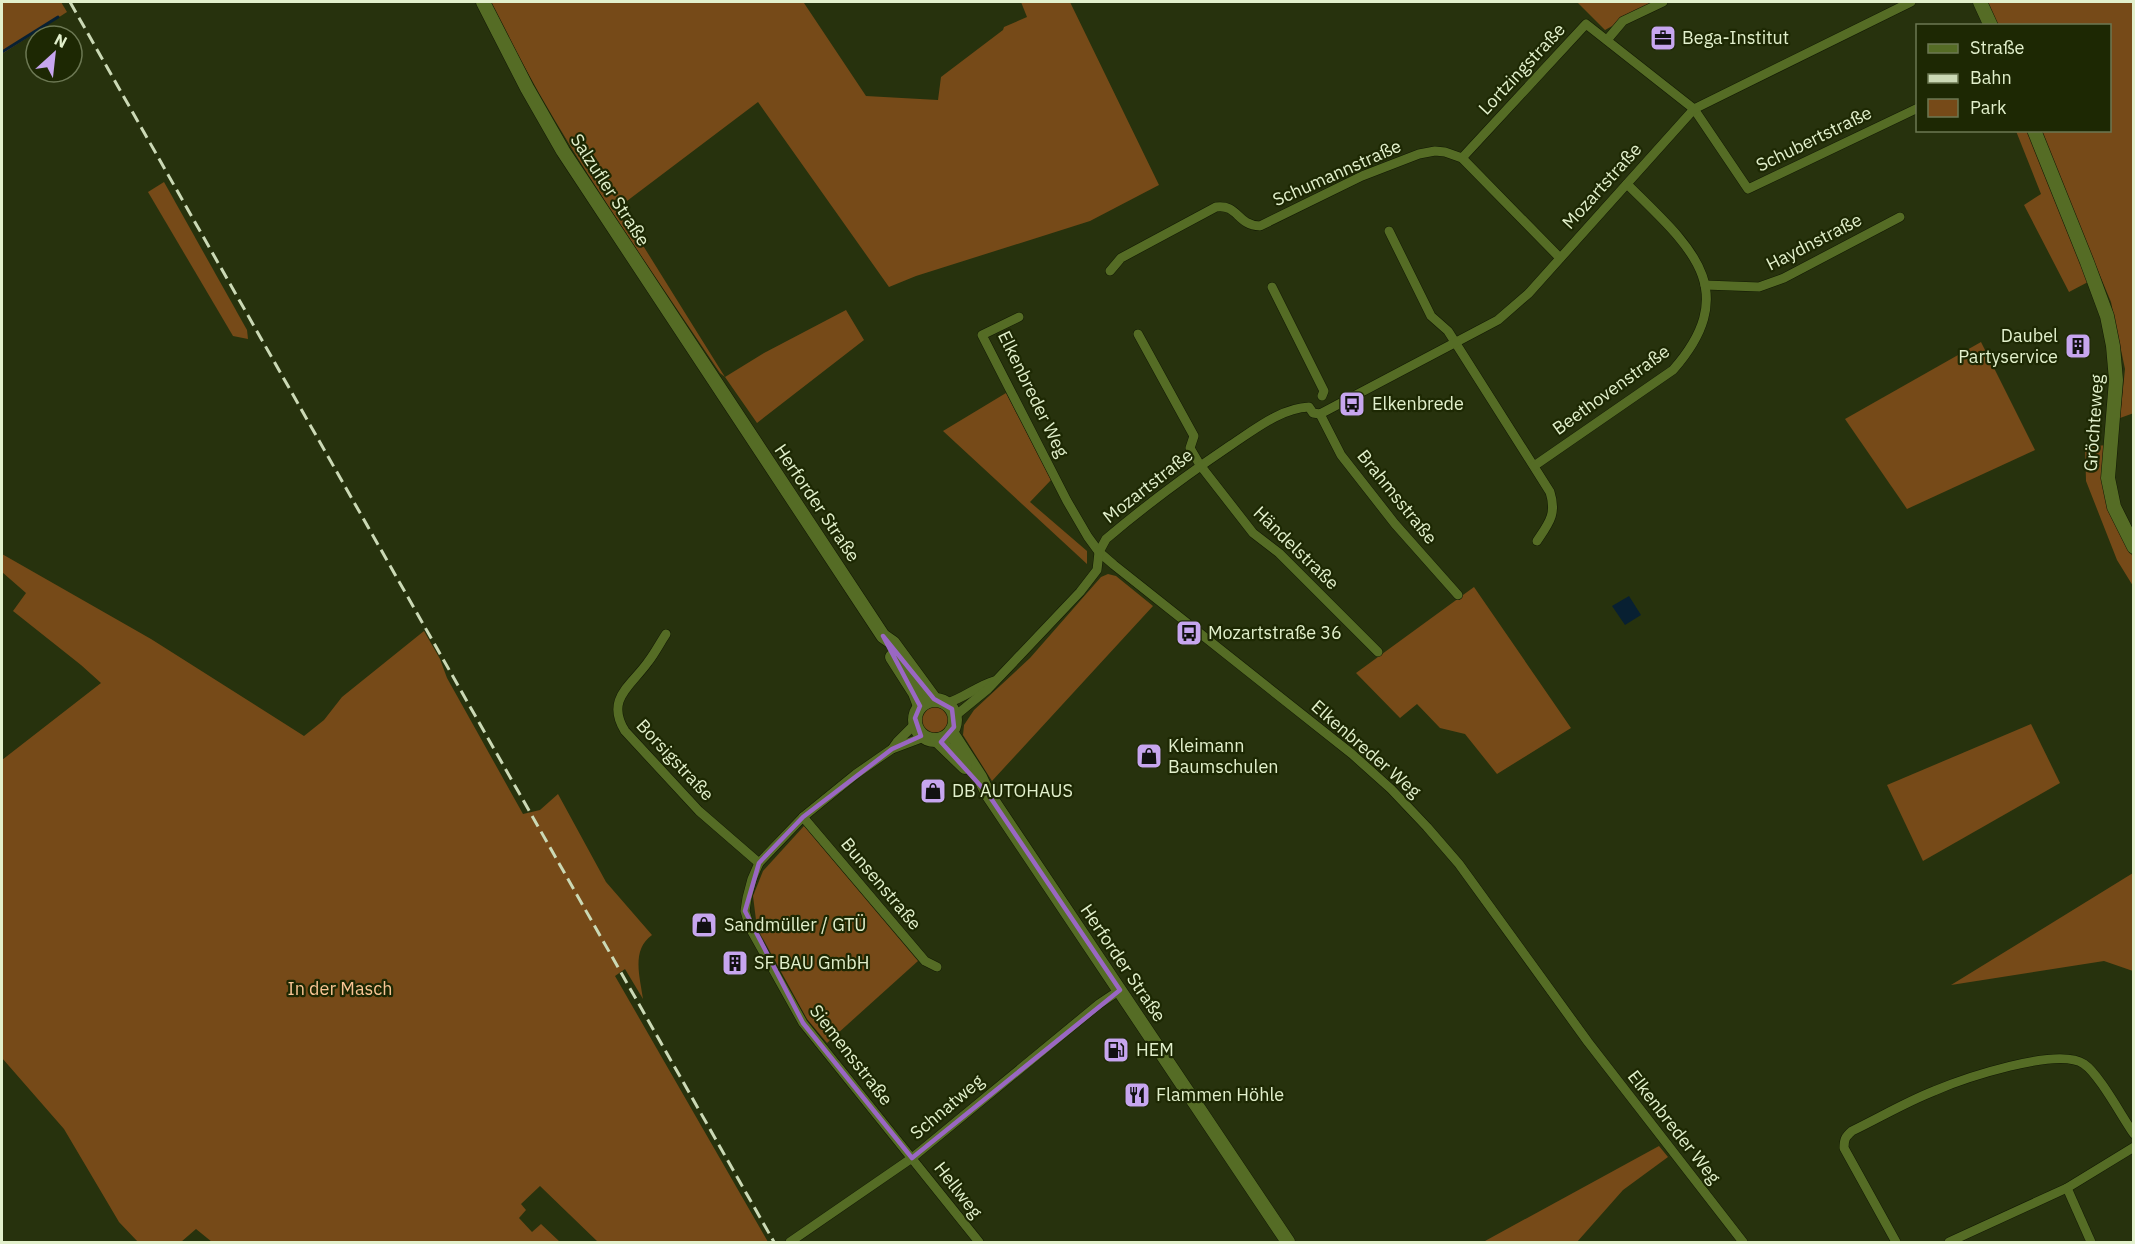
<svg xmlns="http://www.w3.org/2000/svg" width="2135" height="1244" font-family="'IBM Plex Sans',sans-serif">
<rect width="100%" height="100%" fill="#27320d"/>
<!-- green -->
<g fill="#764a18">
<path d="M2 2H61L67 12 2 54Z"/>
<path d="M491 2H806L804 3 866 96 938 100 941 77 1003 30 1004 27 1027 17 1021 2H1070L1159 185 1090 221 916 276 889 287 758 102 619 207 725 377 764 353 846 310 864 340 757 423 725 377 720 373C639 252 554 133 491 2Z"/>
<path d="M1577 2H1656L1605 30Z"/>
<path d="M1986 2H2133L2134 413 2120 418 2125 369 2111 302 2040 131 2110 130V26L1996 25Z"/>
<path d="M2016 131H2029L2053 196 2088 282 2069 292 2024 205 2041 194Z"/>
<path d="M164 182 247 330 248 339 233 336 148 192Z"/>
<path d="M1981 342 2035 450 1907 509 1845 419Z"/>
<path d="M1006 393 1051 480 1030 502 1087 551V564L943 431Z"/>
<path d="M2107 445 2128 549 2133 557V586L2117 560 2086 481 2085 447Z"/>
<path d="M2 554 151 639 304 736 324 720 342 697 424 631 440 659 447 678 523 814 540 810 558 794 606 882 652 935C631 950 640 977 643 999L625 969 615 976 768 1242H598L540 1186 521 1204 526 1210 519 1218 532 1232 541 1224 560 1242H212L196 1229 181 1242H138L119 1222 64 1129 2 1058V760L101 683 81 665 13 611 26 593 2 572Z"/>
<path d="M1108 574 1116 576 1153 606 992 781 963 735 964 725 974 710 1030 658 1101 577Z"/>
<path d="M1474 587 1571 728 1497 774 1465 734 1440 728 1417 704 1400 718 1356 673Z"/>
<circle cx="935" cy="720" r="14"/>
<path d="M2031 724 2060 783 1923 861 1887 785Z"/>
<path d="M804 826 918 961 827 1043 807 1019 757 928 753 896 763 871Z"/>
<path d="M2133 873V971L2104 961 1951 985Z"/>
<path d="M1659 1146 1668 1157 1623 1190 1577 1242 1485 1241Z"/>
</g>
<!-- water -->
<path fill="#082032" d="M1629 596 1641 615 1625 625 1612 606Z"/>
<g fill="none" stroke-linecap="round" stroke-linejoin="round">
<!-- stream -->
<path stroke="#082032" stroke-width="3" d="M2 52 58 17"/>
<!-- street casing -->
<g stroke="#121904" stroke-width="10">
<g id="street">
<path d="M1607 40 1623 21 1663 2"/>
<path d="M1462 158 1586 24 1694 109 1748 189 1918 108"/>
<path d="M1389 231 1431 316 1448 331 1550 492C1557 514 1549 523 1537 541"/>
<path d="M1110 271 1121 258 1216 207C1239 204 1236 225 1260 226L1362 176 1419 154 1435 151 1445 152 1462 158 1560 258"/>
<path d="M1705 285 1759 287 1784 278 1900 217"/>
<path d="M1272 287 1324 391 1322 396"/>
<path d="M1019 317 982 335 1067 501 1088 537 1099 552 1114 565 1352 754 1391 789 1427 827 1459 864 1588 1042 1743 1242"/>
<path d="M1138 334 1194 436 1190 448 1200 465 1253 533 1279 553 1378 652"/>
<path d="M1320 414 1341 455 1395 524 1458 595"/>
<path d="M1534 466 1673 370C1745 288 1687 244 1627 184"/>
<path d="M666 634C660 643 655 653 648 662 631 686 605 699 625 731L699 811 759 863"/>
<path d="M947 703C964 698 977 686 994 681"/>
<path d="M955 716 988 689 1080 592 1097 570 1099 552 1106 539C1146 505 1188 474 1231 445 1254 430 1281 408 1309 407L1313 413 1320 414 1498 320 1529 293 1694 109 1911 2"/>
<path d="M924 737 892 749 856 774 803 817 759 863 752 879 747 898 745 911 750 928 803 1023 979 1242"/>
<path d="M892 749 897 742 915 724"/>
<path d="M803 817 925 961 937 967"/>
<path d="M2067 1188 2091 1242"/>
<path d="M790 1242 912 1158 1099 1004 1120 990"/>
<path d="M1896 1242 1844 1148C1844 1140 1845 1137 1852 1131 1879 1118 1906 1102 1934 1091 1962 1079 2058 1046 2084 1064 2099 1074 2122 1117 2134 1134"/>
<path d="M1949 1242 2067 1188 2134 1147"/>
</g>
</g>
<!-- secondary casing -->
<g stroke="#121904" stroke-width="15">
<g id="secondary">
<path d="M483 2 527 88 563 151 883 636 893 643 934 699"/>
<path d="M1980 2 1991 26"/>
<path d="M2034 130 2087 262 2107 316 2113 346 2116 380 2108 478 2114 507 2134 547"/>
<path d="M892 657 915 693 920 706"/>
<circle cx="935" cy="720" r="20"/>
<path d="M951 732 980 777 988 794 1288 1242"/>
<path d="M937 740 965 767"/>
</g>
</g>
<!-- street -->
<use href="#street" stroke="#556c25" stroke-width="9"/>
<!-- secondary -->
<use href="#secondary" stroke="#556c25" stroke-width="14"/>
<!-- rail -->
<path stroke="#cbd9b5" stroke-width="3" stroke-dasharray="12 6" stroke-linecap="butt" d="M70 2 774 1242"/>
</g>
<!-- marked area -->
<path fill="none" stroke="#9a67c3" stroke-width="4.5" stroke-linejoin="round" d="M883 636 934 699 952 709 954 727 941 742 988 794 1120 990 912 1158 803 1023 745 911 759 863 803 817 892 749 921 736 915 718 920 706Z"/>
<!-- icons -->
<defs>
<g id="office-square" transform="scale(1.35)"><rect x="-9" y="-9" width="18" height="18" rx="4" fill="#c7a6ef" stroke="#1d2803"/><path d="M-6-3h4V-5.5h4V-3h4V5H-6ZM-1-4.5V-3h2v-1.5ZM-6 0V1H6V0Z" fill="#111"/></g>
<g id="building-square" transform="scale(1.35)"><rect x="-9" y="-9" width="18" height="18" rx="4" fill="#c7a6ef" stroke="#1d2803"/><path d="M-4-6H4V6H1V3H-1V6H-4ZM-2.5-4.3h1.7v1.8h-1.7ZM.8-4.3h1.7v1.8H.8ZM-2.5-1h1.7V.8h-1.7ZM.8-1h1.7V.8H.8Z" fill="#111"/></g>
<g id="bus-square" transform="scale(1.35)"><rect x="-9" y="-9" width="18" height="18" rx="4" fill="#c7a6ef" stroke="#1d2803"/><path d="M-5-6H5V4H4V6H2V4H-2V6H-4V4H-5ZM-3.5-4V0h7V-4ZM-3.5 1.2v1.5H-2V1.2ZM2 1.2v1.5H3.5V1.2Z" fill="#111"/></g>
<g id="shop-square" transform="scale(1.35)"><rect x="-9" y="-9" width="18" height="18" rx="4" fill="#c7a6ef" stroke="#1d2803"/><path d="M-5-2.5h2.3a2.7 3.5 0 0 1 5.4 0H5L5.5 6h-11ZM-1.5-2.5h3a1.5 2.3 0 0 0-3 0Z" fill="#111"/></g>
<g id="fuel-square" transform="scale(1.35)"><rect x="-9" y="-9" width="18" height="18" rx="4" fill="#c7a6ef" stroke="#1d2803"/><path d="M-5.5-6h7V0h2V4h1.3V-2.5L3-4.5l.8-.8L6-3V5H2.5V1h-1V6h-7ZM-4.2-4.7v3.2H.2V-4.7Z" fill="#111"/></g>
<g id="restaurant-square" transform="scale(1.35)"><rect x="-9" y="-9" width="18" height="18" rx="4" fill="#c7a6ef" stroke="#1d2803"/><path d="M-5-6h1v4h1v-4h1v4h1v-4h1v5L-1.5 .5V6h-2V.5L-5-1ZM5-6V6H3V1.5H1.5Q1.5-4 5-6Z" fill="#111"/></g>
</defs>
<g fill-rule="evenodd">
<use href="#office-square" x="1663" y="38"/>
<use href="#building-square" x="2078" y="346"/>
<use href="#bus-square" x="1352" y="404"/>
<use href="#bus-square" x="1189" y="633"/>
<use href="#shop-square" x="1149" y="756"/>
<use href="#shop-square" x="933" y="791"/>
<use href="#shop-square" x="704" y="925"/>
<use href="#building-square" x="735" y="963"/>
<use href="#fuel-square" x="1116" y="1050"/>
<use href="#restaurant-square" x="1137" y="1095"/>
</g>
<g text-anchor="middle" stroke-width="4.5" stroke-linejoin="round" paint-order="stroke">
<!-- poi labels -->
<g font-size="18" fill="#e2f0cc" stroke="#1d2803" text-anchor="start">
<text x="1682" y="44">Bega-Institut</text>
<text x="2058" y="342" text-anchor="end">Daubel<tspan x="2058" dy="21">Partyservice</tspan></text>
<text x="1372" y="410">Elkenbrede</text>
<text x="1208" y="639">Mozartstraße 36</text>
<text x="1168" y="752">Kleimann<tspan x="1168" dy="21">Baumschulen</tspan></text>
<text x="952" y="797">DB AUTOHAUS</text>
<text x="724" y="931">Sandmüller / GTÜ</text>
<text x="754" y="969">SF BAU GmbH</text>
<text x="1136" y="1056">HEM</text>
<text x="1156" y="1101">Flammen Höhle</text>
</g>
<!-- street labels -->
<g font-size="18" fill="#e2f0cc" stroke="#1d2803">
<text transform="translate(1522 69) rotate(-47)" y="6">Lortzingstraße</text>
<text transform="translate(1814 139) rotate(-26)" y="6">Schubertstraße</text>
<text transform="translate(1337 173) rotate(-24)" y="6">Schumannstraße</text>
<text transform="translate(1602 186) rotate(-48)" y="6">Mozartstraße</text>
<text transform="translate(610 190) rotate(57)" y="6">Salzufler Straße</text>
<text transform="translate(1814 242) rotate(-27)" y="6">Haydnstraße</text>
<text transform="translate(1611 390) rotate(-36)" y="6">Beethovenstraße</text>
<text transform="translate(1033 394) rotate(64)" y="6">Elkenbreder Weg</text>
<text transform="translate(2094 423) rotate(-86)" y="6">Gröchteweg</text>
<text transform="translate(1148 486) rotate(-38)" y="6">Mozartstraße</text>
<text transform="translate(1397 497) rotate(51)" y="6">Brahmsstraße</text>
<text transform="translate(817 503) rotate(56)" y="6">Herforder Straße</text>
<text transform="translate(1296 548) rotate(44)" y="6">Händelstraße</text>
<text transform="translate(1366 749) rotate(41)" y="6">Elkenbreder Weg</text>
<text transform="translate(675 760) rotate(47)" y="6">Borsigstraße</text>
<text transform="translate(881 884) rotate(50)" y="6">Bunsenstraße</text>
<text transform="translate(1123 963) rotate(56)" y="6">Herforder Straße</text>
<text transform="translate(851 1055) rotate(52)" y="6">Siemensstraße</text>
<text transform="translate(947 1107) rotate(-40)" y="6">Schnatweg</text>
<text transform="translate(1674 1127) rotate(52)" y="6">Elkenbreder Weg</text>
<text transform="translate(958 1190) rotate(52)" y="6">Hellweg</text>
</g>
<!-- park labels -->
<g font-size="18" fill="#f9c594" stroke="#1d2803">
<text x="340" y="995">In der Masch</text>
</g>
</g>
<!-- border -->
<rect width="2135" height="1244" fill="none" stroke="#e2f0cc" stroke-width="6"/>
<!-- legend -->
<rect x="1916" y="24" width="195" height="108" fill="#1d2803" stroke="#6c7853" stroke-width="1.5"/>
<rect x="1928" y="44" width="30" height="9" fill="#556c25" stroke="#6c7853" stroke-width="1.5"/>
<text x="1970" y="54" font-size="18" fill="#e2f0cc">Straße</text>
<rect x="1928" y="74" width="30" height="9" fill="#cbd9b5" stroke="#6c7853" stroke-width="1.5"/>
<text x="1970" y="84" font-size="18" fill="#e2f0cc">Bahn</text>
<rect x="1928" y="99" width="30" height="18" fill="#764a18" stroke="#6c7853" stroke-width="1.5"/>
<text x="1970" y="114" font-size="18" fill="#e2f0cc">Park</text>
<!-- north arrow -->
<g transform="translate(54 54) rotate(27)"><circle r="28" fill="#1d2803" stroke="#6c7853" stroke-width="1.5"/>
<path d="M0-4.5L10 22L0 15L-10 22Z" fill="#c7a6ef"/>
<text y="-9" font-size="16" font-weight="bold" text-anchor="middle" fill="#e2f0cc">N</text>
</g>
</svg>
